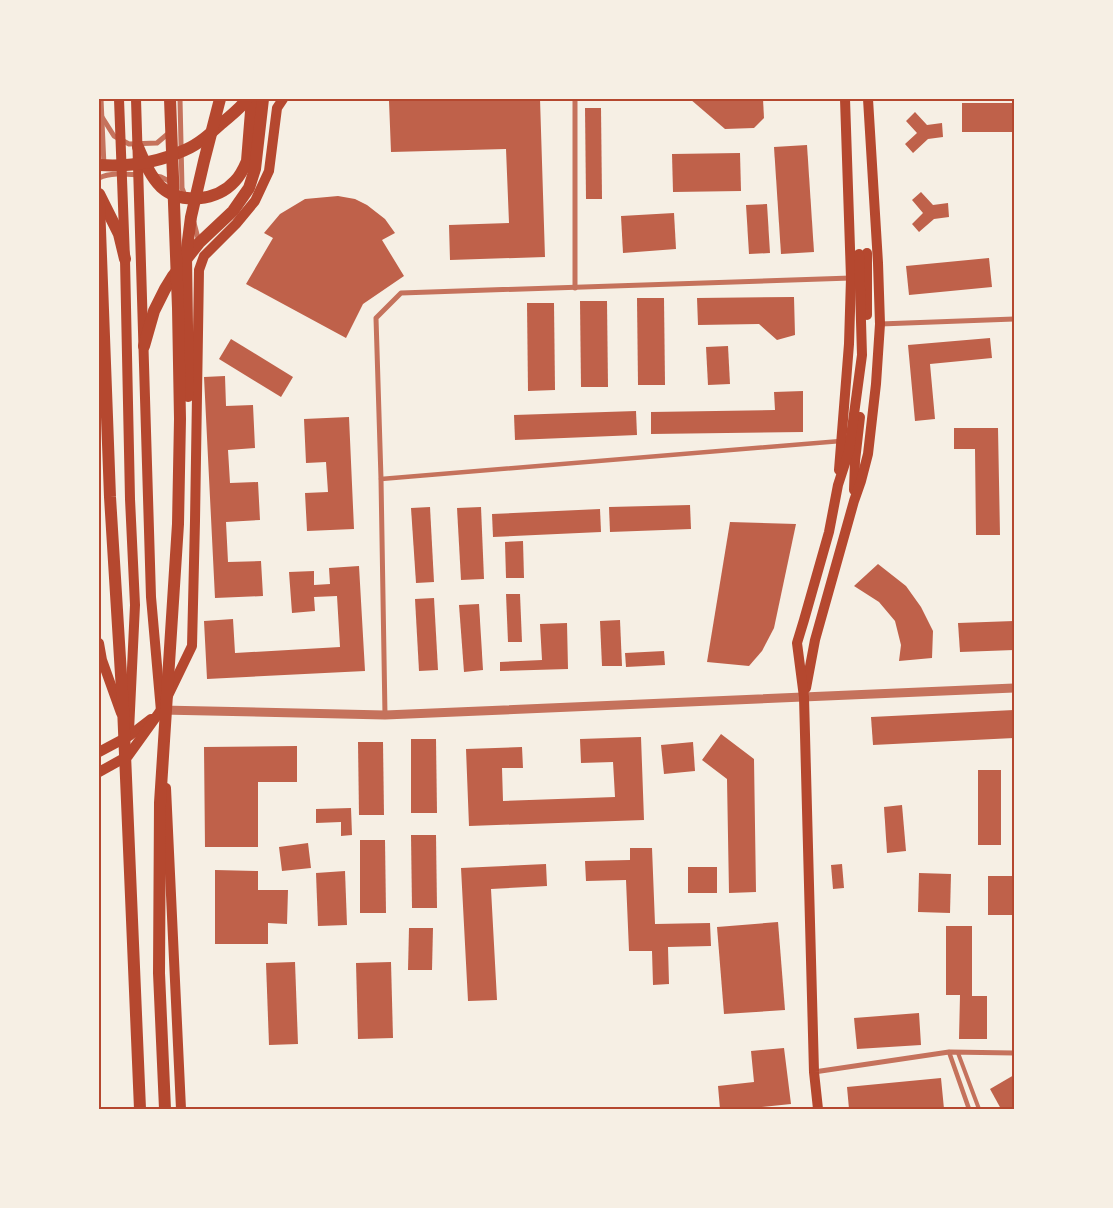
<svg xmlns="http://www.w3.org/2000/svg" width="1113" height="1208" font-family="'Alegreya Sans',sans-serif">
<rect width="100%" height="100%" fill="#f6efe4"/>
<!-- building -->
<g fill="#bf614a">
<path d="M462 99H540L545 257 450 260 449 225 509 223 506 149 391 152 389 101Z"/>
<path d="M690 99H763L764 118 754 128 725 129Z"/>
<rect x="962" y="103" width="52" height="29"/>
<path d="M585 108H601L602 199H586Z"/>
<path d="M915 112 927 125 942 123 943 137 928 139 913 153 905 144 917 133 906 121Z"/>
<path d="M807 145 814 252 781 254 774 147Z"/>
<path d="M740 153 741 191 673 192 672 154Z"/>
<path d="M921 192 933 205 948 203 949 217 934 219 919 232 912 224 923 213 912 200Z"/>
<path d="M338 196 355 199 367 205 385 219 395 233 382 240 404 276 363 304 346 338 246 284 273 238 264 233 280 214 305 199Z"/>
<path d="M767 204 770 253 749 254 746 205Z"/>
<path d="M674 213 676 249 623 253 621 216Z"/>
<path d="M989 258 992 287 909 295 906 266Z"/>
<path d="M794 297 795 335 777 340 759 324 698 325 697 298Z"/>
<path d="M637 298H664L665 385H638Z"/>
<path d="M580 301H607L608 387H581Z"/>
<path d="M527 303H554L555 390 528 391Z"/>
<path d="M990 338 992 358 930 364 935 419 915 421 908 345Z"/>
<path d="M231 339 293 377 281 397 219 359Z"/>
<path d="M728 346 730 384 708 385 706 347Z"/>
<path d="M225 376 226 406 253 405 255 448 228 450 230 483 258 482 260 520 226 522 228 562 261 561 263 596 215 598 204 377Z"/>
<path d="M803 391V432L651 434V412L775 410 774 392Z"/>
<path d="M636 411 637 435 515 440 514 415Z"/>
<path d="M349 417 354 529 307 531 305 493 328 492 326 462 306 463 304 419Z"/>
<path d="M954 428H998L1000 535H976L975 449H954Z"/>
<path d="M690 505 691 529 610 532 609 507Z"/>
<path d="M430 507 434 582 416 583 411 508Z"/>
<path d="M481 507 484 579 461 580 457 508Z"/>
<path d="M600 509 601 532 493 537 492 514Z"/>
<path d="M730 522 796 524 774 628 762 651 749 666 707 662Z"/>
<path d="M523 541 524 578H506L505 542Z"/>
<path d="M878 564 906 586 921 607 933 631 932 658 899 661 901 645 895 621 879 602 854 586Z"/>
<path d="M359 566 365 671 207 679 204 621 233 619 235 653 340 647 337 596 314 597 315 611 292 613 289 572 314 571V585L330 584 329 568Z"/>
<path d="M506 594H520L522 642H508Z"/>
<path d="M434 598 438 670 419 671 415 599Z"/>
<path d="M479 604 483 670 464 672 459 605Z"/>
<path d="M620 620 622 666H602L600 621Z"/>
<path d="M1014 621V650L960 652 958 623Z"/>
<path d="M567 623 568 669 500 671V662L542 660 540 624Z"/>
<path d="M664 651 665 665 626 667 625 653Z"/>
<path d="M1014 710V738L873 745 871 717Z"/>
<path d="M721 734 754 759 756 892 729 893 727 779 702 760Z"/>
<path d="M641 737 644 820 469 826 466 749 522 747 523 768H502L503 801 615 797 613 762 581 763 580 739Z"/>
<path d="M411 739H436L437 813H411Z"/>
<path d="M358 742H383L384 815H359Z"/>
<path d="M693 742 695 771 664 774 661 745Z"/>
<path d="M297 746V782H258V847H205L204 747Z"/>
<rect x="978" y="770" width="23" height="75"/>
<path d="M902 805 906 851 887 853 884 807Z"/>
<path d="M351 808 352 835 341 836V822L316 823V809Z"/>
<path d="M411 835H436L437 908H412Z"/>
<path d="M360 840H385L386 913H360Z"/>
<path d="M308 843 311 868 282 871 279 847Z"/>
<path d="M630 848H652L655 924 710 923 711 946 668 947 669 984 653 985 652 951H629L626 880 586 881 585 861 630 860Z"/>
<path d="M546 864 547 886 491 889 497 1000 468 1001 461 868Z"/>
<path d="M842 864 844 888 833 889 831 865Z"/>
<rect x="688" y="867" width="29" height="26"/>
<path d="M215 870 258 871V890H288L287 924 268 923V944H215Z"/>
<path d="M345 871 347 925 318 926 316 873Z"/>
<path d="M919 873 951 874 950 913 918 912Z"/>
<rect x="988" y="876" width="26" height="39"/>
<path d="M778 922 785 1010 724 1014 717 927Z"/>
<path d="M946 926H972V996H987V1039H959L960 995H946Z"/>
<path d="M409 928H433L432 970H408Z"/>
<path d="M295 962 298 1044 269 1045 266 963Z"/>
<path d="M391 962 393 1038 358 1039 356 963Z"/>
<path d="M919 1013 921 1045 857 1049 854 1018Z"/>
<path d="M784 1048 791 1104 744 1109H720L718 1086 754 1082 751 1051Z"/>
<path d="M1014 1075V1109H1001L990 1089Z"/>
<path d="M941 1078 944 1109H923V1107L895 1109H849L847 1087Z"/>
</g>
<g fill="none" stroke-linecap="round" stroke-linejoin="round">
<!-- service -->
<path stroke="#c5725c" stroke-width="4" d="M958 1053 979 1109"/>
<!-- pedestrian -->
<g stroke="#c5725c" stroke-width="4.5">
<path d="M381 479 841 441"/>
<path d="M949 1052 969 1109"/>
</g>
<!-- minor -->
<g stroke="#c5725c" stroke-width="5">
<path d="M101 99 104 166"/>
<path d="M180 99 182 188 185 196"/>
<path d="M575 99V288"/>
<path d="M102 117 114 136 129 144 157 143 170 132"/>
<path d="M156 176 161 177 173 183"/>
<path d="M99 178C110 172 127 174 140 175"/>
<path d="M194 223 199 242"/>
<path d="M880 324 1014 319"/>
<path d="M385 715 381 479 376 318 401 293 851 278"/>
<path d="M814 1072 949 1052 1014 1053"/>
</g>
<!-- tertiary -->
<path stroke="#c5725c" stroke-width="9" d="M161 710 385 715 1014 688"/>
<!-- secondary -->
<g stroke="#b5482f" stroke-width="10">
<path d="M119 99 125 259 130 499 135 605 129 731"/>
<path d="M136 99 151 597 161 711"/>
<path d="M867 253V315"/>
<path d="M839 470 849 344 851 278 845 99"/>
<path d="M854 490 855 461 860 417"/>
<path d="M99 643 102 660 121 713"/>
<path d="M806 688 815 640 854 501 861 481 868 454 876 384 880 324 878 263 868 99"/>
<path d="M99 752 129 736 151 719"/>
<path d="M99 772 128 756 161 710 192 646 195 521 199 270 204 256 236 224 255 201 269 171 277 108 283 99"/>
<path d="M166 788 181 1109"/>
<path d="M818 1109 814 1072 804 697 797 643 804 620 829 532 838 485 849 451 862 355 859 254"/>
</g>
<!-- primary -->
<g stroke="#b5482f" stroke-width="12">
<path d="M138 147C144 161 150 176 161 187 181 205 217 201 235 181 241 175 244 168 247 161L252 99"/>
<path d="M99 194 119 234 125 259"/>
<path d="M144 346 154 311 165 289 173 276 199 243 233 211 249 188 255 169 263 99"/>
</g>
<!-- trunk -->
<g stroke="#b5482f" stroke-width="12">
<path d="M99 165C128 167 159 162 185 150 199 144 211 133 222 123 231 115 240 109 247 99"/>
<path d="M99 203 110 497 123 707 140 1109"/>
<path d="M188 396 186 256 191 217 204 161 220 99"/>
<path d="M165 1109 159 973 160 803 178 524 180 419 178 308 170 99"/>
</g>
</g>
<!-- border -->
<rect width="1113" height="1208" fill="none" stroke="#f6efe4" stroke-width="200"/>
<rect x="100" y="100" width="913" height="1008" fill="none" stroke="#b5482f" stroke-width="2"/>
</svg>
